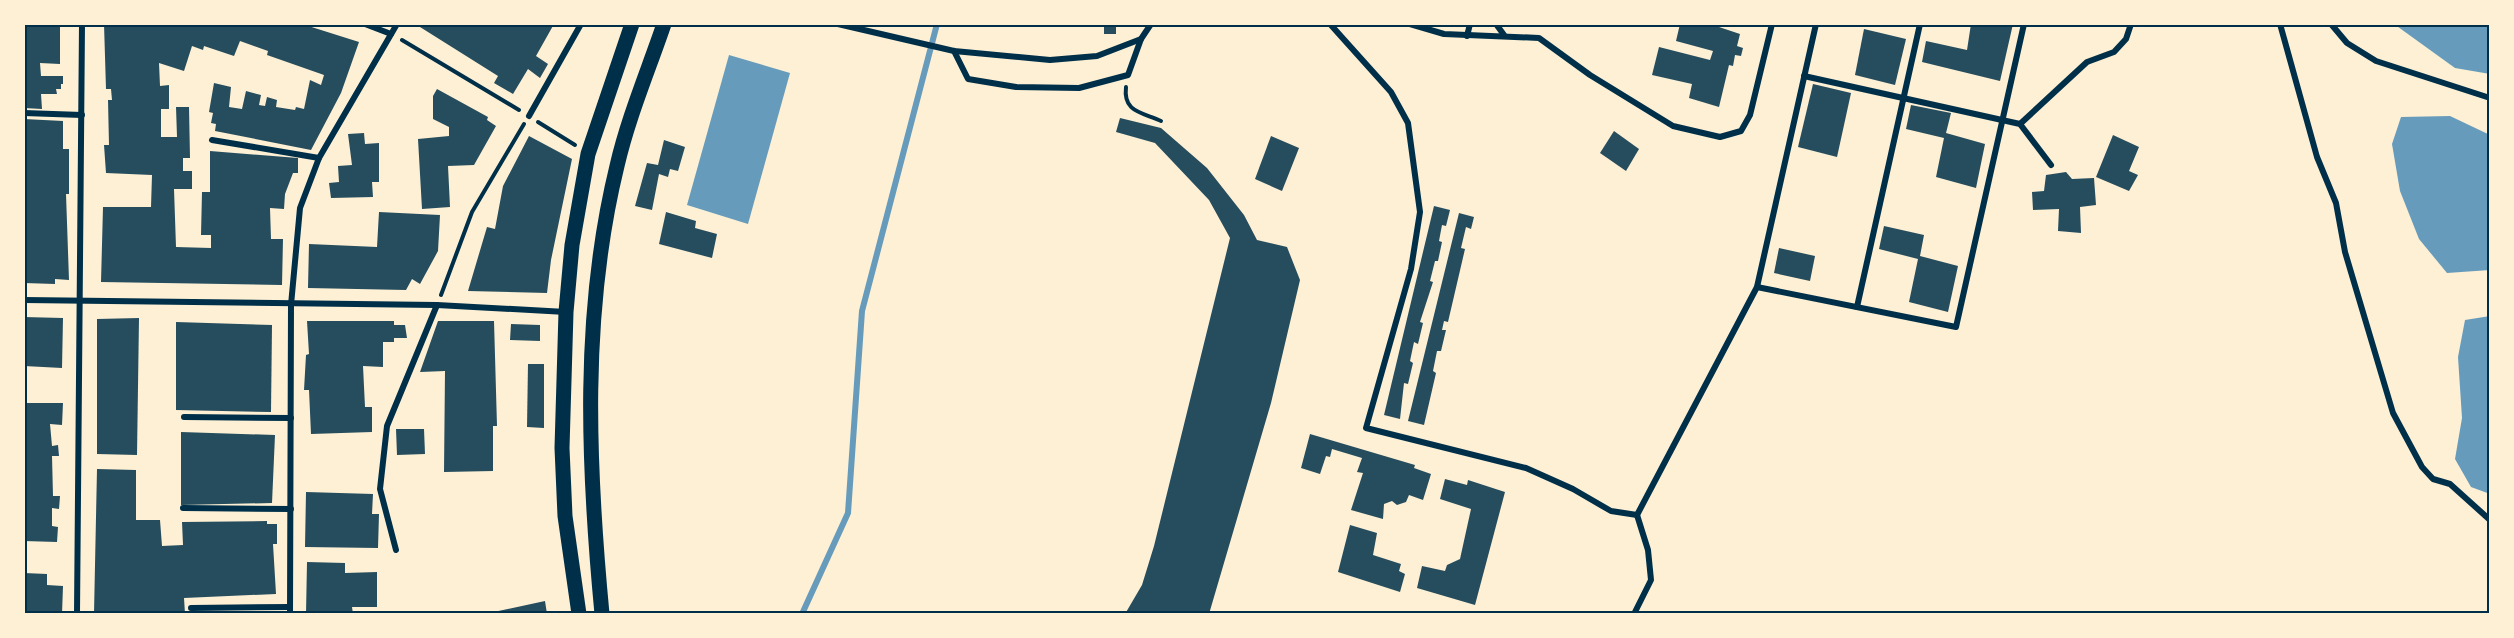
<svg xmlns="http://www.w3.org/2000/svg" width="2514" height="638" font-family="'PT Sans Narrow',sans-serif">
<rect width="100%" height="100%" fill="#fdf0d5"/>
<!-- water -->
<g fill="#669bbc">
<path d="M2394 24H2490V74L2455 68Z"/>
<path d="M729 55 790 73 748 224 687 205Z"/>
<path d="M2450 116 2490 135V270L2447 273 2419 239 2400 191 2392 144 2401 117Z"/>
<path d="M2490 316V494L2471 487 2455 459 2462 418 2458 357 2465 320Z"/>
</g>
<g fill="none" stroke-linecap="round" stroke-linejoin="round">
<!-- stream -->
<path stroke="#669bbc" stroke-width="6" d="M802 614 848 513 862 311 937 24"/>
</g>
<!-- building -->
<g fill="#264d5e">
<path d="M24 24H60V64L40 63 41 76H63V84H61V89H56L57 94H41L42 109 24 108Z"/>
<path d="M104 24H302L359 42 341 93 311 150 215 131 216 124 211 123 213 113 209 112 214 83 231 87 229 107 242 109 246 91 261 95 259 105 265 106 267 97 277 100 276 107 295 110 296 107 304 109 310 80 321 85 324 75 267 55 268 51 240 41 234 56 204 46 203 50 192 46 184 71 159 63 160 86 169 85V109H161V137H177L176 107H189L190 158H183V171H192V189H174L176 247 211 248V235H201L202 192H210V151L298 158V173H293L285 194 284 209 270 208 271 239H283L282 285 101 282 103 207H151L152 175 106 173 104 145H109L108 100H112L111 89H106Z"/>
<path d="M421 24H554L536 56 548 64 540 78 528 69 513 94 494 83 498 76 420 27Z"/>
<path d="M1053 24H1116V34H1104V27L1053 26Z"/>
<path d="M1680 24H1710L1740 34 1737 46 1743 48 1741 56 1735 55 1733 66 1729 65 1719 107 1689 98 1692 84 1652 75 1659 47 1710 60 1713 51 1676 41Z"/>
<path d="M1971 24H2013L2000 81 1922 62 1926 41 1967 50Z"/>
<path d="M1864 29 1906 39 1895 85 1855 75Z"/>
<path d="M1813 84 1851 93 1837 157 1798 147Z"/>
<path d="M437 89 488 117 487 120 496 126 474 165 448 166 450 207 422 209 418 139 449 136V127L433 119V96Z"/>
<path d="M1911 105 1951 113 1946 133 1985 144 1976 188 1936 177 1944 138 1906 129Z"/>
<path d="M1120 118 1161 128 1207 168 1244 215 1257 240 1287 247 1300 280 1271 403 1209 614H1125L1142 585 1154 546 1230 238 1209 200 1155 143 1116 132Z"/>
<path d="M24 119 63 121V149H69V194H66L69 280 55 279V284L24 283Z"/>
<path d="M1614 131 1639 149 1626 171 1600 153Z"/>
<path d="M364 133 365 144 379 143V182H372L373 197 331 198 329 183 339 182 338 166 352 165 348 134Z"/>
<path d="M2113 135 2139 147 2129 171 2138 175 2129 191 2096 177Z"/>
<path d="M529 136 572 159 551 260 547 293 468 291 487 227 495 229 503 186Z"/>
<path d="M1271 136 1299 148 1282 191 1255 179Z"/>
<path d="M664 140 685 147 678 171 670 169 668 177 659 174 652 210 635 206 647 163 658 165Z"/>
<path d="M2066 172 2072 179 2094 178 2096 205 2080 207 2081 233 2058 231 2059 209 2033 210 2032 192 2044 191 2046 175Z"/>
<path d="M1434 206 1450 210 1446 226 1442 225 1439 241 1442 242 1438 261H1435L1430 281 1433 282 1420 322 1423 323 1418 344 1414 342 1410 361 1413 363 1408 384 1404 383 1400 419 1384 415Z"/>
<path d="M379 212 440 215 438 251 420 284 412 279 406 290 308 288 309 244 377 247Z"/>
<path d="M666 212 696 221 695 228 717 234 712 258 659 244Z"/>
<path d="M1459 213 1474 217 1471 229 1466 227 1461 248 1465 249 1448 322 1444 321 1442 330H1446L1441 351H1437L1433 371 1436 373 1424 425 1408 421Z"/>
<path d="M1884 226 1924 235 1920 256 1958 266 1948 312 1909 302 1918 259 1879 249Z"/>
<path d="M1779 248 1815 256 1810 281 1774 273Z"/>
<path d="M24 317 63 318 62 368 24 366Z"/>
<path d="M139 318 137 455 97 454V319Z"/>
<path d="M307 321H394V325H405L407 338H394V342H383V367L363 366 365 407H372V432L311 434 309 390H304L306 355 309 354Z"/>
<path d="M438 321H494L497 426H493V471L444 472 445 371 420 372Z"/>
<path d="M176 322 272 325 271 412 176 410Z"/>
<path d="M511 324 540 325V341L510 340Z"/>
<path d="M528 364H544V428L527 427Z"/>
<path d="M24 403H63L62 425 50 424 52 446 58 445 59 456H52L53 496H60L59 509 52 508V526L58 527 57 542 24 541Z"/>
<path d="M396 429H424L425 454 397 455Z"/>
<path d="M181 432 275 435 272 503 181 505Z"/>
<path d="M1310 434 1415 465 1414 468 1431 474 1423 500 1409 495 1406 502 1397 505 1392 501 1384 504 1383 519 1351 510 1363 473 1357 472 1362 458 1332 449 1330 457 1326 456 1320 474 1301 468Z"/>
<path d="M97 469 136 470V520H160L162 546 183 545 182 522 267 521V524H277V544H273L276 594 184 598 185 614H94Z"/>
<path d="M1445 479 1467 485 1468 480 1505 492 1475 605 1417 588 1422 566 1445 571 1447 565 1460 559 1471 509 1440 499Z"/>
<path d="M306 492 373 494 372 514H379L378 548 305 547Z"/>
<path d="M1350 525 1377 533 1373 555 1401 564 1399 571 1405 574 1400 592 1338 572Z"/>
<path d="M307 562 345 563V573L377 572V607H352L353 614H306Z"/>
<path d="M24 573 47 574V585L63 586 62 614H24Z"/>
<path d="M545 601 547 614H489V613Z"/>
</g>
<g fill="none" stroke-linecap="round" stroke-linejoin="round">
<!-- path -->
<g stroke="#003049" stroke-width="4">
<path d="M402 40 519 110"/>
<path d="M1126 87C1123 112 1141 112 1161 121"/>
<path d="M538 122 575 145"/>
<path d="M441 295 472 212 524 124"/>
</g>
<!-- minor -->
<g stroke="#003049" stroke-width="6">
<path d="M365 24 391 34"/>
<path d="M838 24 954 51 1050 60 1097 56 1141 39 1151 24"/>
<path d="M1330 24 1391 92 1408 123 1420 212 1411 269 1366 428 1526 468 1573 489 1611 511 1637 515"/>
<path d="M1410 24 1444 34 1539 38 1590 75 1673 126 1720 137 1741 131 1750 115 1772 24"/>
<path d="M1496 24 1504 35"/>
<path d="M2280 24 2317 157 2336 203 2345 252 2393 413 2422 467 2433 479 2450 484 2490 520"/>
<path d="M2331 24 2347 43 2376 61 2490 98"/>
<path d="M1467 36 1470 24"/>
<path d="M954 51 968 79 1016 87 1079 88 1128 75 1141 39"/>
<path d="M1804 76 2020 124 2051 165"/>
<path d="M24 113 82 115"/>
<path d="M529 116 581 24"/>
<path d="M2020 124 2087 62 2114 52 2126 39 2131 24"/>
<path d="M212 140 319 158"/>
<path d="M1757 287 1956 327 2024 24"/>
<path d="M24 300 437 305 566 312"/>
<path d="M1857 307 1920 24"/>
<path d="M184 417 291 418"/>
<path d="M183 508 291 509"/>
<path d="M1637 515 1757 287 1816 24"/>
<path d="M396 550 380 489 387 426 437 305"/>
<path d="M191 608 290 607"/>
<path d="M77 614 82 24"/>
<path d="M290 614 291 305 300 208 319 158 397 24"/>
<path d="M1634 614 1651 580 1648 550 1637 515"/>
</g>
<!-- primary -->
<g stroke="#003049" stroke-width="15">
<path d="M579 614 565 516 562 448 566 312 572 245 588 154 632 24"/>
<path d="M602 614C588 466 581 313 617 166 628 118 648 71 664 24"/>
</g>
</g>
<!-- border -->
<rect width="2514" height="638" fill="none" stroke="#fdf0d5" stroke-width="51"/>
<rect x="26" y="26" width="2462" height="586" fill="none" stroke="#003049" stroke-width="2"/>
</svg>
